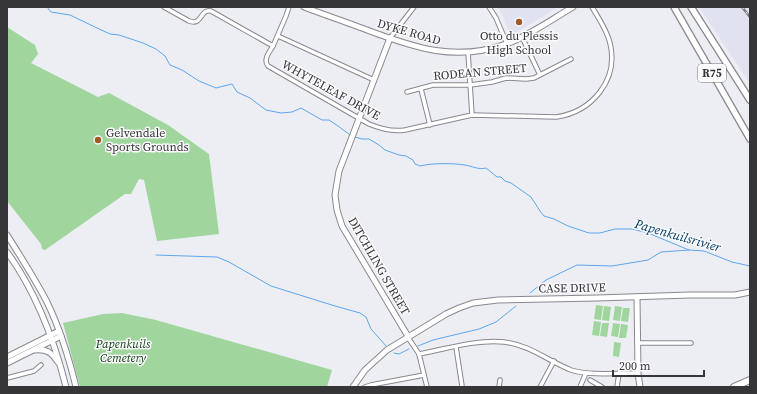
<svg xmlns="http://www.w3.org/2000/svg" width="757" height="394" font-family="'Source Serif 4',serif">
<rect width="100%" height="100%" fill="#edeef4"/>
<!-- built -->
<g fill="#e1e2f0">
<path d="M497 7H559L514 34 509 32 501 12Z"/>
<path d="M699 7H750V84Z"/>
</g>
<!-- green -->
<g fill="#a0d69d">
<path d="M7 27 35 45 38 54 31 63 98 97 109 93 168 125 209 154 219 234 157 241 144 180 139 179 131 194H125L45 250 42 249 41 244 7 201Z"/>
<path d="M596 305 603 306 601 320 594 319Z"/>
<path d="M604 306 611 307 609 321 602 320Z"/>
<path d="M615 306 622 307 620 321 613 320Z"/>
<path d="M623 308H630L628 322 621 321Z"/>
<path d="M122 313 156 320 332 370 327 387H80L63 323 103 314Z"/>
<path d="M594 321 601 322 599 336 592 335Z"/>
<path d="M602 323H609L607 337 600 336Z"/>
<path d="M613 323 620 324 618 337 611 336Z"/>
<path d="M621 324 628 325 626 338H619Z"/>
<path d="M614 342 621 343 619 357 613 356Z"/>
</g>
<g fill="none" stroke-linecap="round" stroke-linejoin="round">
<!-- stream -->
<g stroke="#5da6ed" stroke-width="1">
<path d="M47 7 51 12 70 15 97 28 110 34 119 35 143 43 156 49 165 56 170 65 182 70 199 81 216 88 232 84 237 92 250 98 266 110 281 113 292 112 301 108 322 120H329L338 126 350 135"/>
<path d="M355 137 362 139H369L379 145 385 150 399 155 406 156 413 160 415 164 420 166C432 163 452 163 465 165 472 166 478 170 486 168L497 177H501L505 181 511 183 531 197 540 211 544 216 554 219 568 226 589 233H600L615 229H632L648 233 689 250 704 251 732 262 750 266"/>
<path d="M156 255 217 257 229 262 271 286 335 306 360 313 366 317 371 329 387 347"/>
<path d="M530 293 546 280 577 265 612 266 648 260 661 252 689 250"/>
<path d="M418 346 433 340 479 329 496 322 516 306"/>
<path d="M394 353 399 354 409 349"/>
<path d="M750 369V368"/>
</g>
<!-- street casing -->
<g stroke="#88898f" stroke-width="5.5">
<g id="street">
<path d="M164 7 189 21C203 26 199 9 211 11L273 46C269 52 263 60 268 66L369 124C381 129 392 132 405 130L472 115 556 117C592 112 619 80 610 43 607 30 599 19 592 7"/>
<path d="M489 7 496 18 507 44"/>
<path d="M278 36 374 80"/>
<path d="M522 37 540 75"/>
<path d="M390 38 414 7"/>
<path d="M273 46 286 16 289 7"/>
<path d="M468 52 472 115"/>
<path d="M421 89 430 125"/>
<path d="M407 92 433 85H470L492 82 506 78 526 79 534 78 571 59"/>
<path d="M409 339 419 354 427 387"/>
<path d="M638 343H691"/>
<path d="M456 347 462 386"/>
<path d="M419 354C446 349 477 339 504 342 530 345 548 361 571 370 588 376 620 373 638 373"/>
<path d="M7 378 34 371 41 365"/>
<path d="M590 380 602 387"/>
<path d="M365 387 371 385 424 375"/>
<path d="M499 387 500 380"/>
<path d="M540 387 554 361"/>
<path d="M580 387 586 373"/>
<path d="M617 387 619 373"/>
</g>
</g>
<!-- secondary casing -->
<g stroke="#88898f" stroke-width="7">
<g id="secondary">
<path d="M304 7C325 15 346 22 367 30 415 48 456 62 506 44 529 36 552 19 573 7"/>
<path d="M390 38 339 171 335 195 337 210 342 226 409 338"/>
<path d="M7 235C21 257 35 279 47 302 60 329 69 358 76 387"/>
<path d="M7 252C36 292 54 339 66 387"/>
<path d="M637 297 638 373 640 387"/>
<path d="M35 350C47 349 51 352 58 362"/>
<path d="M7 357 59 331"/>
<path d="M7 363 61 336"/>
<path d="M353 387 365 370 387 350 446 314 459 308 473 303 498 300 597 298 690 295H735L750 292"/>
</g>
</g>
<!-- primary casing -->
<g stroke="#88898f" stroke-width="8">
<g id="primary">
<path d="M674 7 750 139"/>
<path d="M691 7 750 100"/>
</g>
</g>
<!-- highway casing -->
<g stroke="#88898f" stroke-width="8">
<path id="highway" d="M734 387 750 380"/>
</g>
<!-- street -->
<use href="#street" stroke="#fff" stroke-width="3.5"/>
<!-- secondary -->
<use href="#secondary" stroke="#fff" stroke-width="5"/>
<!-- primary -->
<use href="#primary" stroke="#fff" stroke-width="5.5"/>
<!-- highway -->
<use href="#highway" stroke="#fff" stroke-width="6"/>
<!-- rail casing -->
<g stroke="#78787d" stroke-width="2.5">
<path id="rail" d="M742 7 750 17"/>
</g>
<!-- rail -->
<use href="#rail" stroke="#fbfbfe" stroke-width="1" stroke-dasharray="3" stroke-linecap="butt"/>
</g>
<!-- markers -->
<g fill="#9e5c29" stroke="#fbfbfe" stroke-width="1.5">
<circle cx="519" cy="22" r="4"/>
<circle cx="98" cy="140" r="4"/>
</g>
<g text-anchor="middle" stroke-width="3" stroke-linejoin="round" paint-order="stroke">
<!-- shield labels -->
<rect fill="#fbfbfe" stroke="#717174" stroke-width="1" x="698" y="64" width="28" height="18" rx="3"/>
<g font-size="11" font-weight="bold" fill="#363639">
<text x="712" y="77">R75</text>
</g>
<!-- street labels -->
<g font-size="12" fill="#363639" stroke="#fbfbfe">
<text transform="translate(409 32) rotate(16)" y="4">DYKE ROAD</text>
<text transform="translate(480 72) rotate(-5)" y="4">RODEAN STREET</text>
<text transform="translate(331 90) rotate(29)" y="4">WHYTELEAF DRIVE</text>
<text transform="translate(379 266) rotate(60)" y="4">DITCHLING STREET</text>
<text transform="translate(572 288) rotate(-1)" y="4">CASE DRIVE</text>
</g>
<!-- poi labels -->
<g font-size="12" fill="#363639" stroke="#fbfbfe">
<text x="519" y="40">Otto du Plessis<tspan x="519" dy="14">High School</tspan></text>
<text x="106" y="137" text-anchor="start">Gelvendale<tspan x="106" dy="14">Sports Grounds</tspan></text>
</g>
<!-- park labels -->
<g font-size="12" font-style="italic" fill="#0f410f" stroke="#fbfbfe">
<text x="123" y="348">Papenkuils<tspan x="123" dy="14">Cemetery</tspan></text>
</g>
<!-- water labels -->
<g font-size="13" font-style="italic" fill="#003a67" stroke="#fbfbfe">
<text transform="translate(678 235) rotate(16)" y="5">Papenkuilsrivier</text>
</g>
</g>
<!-- border -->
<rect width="757" height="394" fill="none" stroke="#363639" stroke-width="16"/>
<!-- scale -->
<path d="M613 370v6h91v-6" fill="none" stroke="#363639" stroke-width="2"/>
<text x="619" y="370" font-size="12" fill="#363639" stroke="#fbfbfe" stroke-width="3" paint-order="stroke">200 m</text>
</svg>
